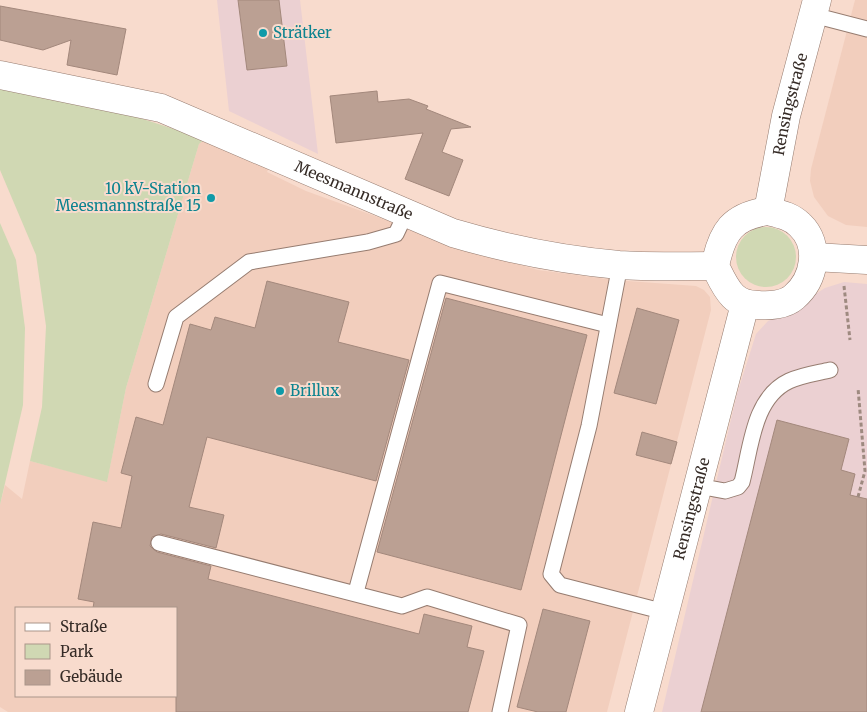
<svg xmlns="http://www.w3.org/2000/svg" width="867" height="712" font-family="Merriweather,serif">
<rect width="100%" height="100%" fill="#f8dbcd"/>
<!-- commercial -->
<g fill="#ebd0d2">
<path d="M217 0H300L318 154 229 111Z"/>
<path d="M844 282 867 284V712H662L737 394 756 334 768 321 780 316 825 288Z"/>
</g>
<!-- built -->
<g fill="#f2cebd" fill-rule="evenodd">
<path d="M855 0H867V227L846 225 828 216 814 197 810 181 811 169Z"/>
<path d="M205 139 270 165 267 172 306 191 466 249 538 270 614 280 696 286 704 290 710 297 711 310 607 712H8L0 707V505L5 485 22 499 30 461 107 481 126 388 199 144ZM16 608H176V696H16Z"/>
</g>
<!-- green -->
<g fill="#d0d8b3">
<path d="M7 89 115 110 205 139 199 144 126 388 107 482 30 461 42 407 46 326 36 255 0 170V90Z"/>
<path d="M0 223 16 260 25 328 23 405 0 505Z"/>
<circle cx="766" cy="257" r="30"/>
</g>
<!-- building -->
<g fill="#bba093" stroke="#a3887c">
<path d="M238 0H279L287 66 247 70Z"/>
<path d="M0 6 126 29 117 75 67 65 71 40 43 50 0 40Z"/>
<path d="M377 91 378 102 409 99 428 106 426 109 471 127 451 129 442 152 463 160 449 196 405 179 423 133 336 143 330 96Z"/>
<path d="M267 281 349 302 338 342 409 360 376 481 207 437 189 507 224 515 216 548 161 534 152 537 150 546 157 552 211 566 208 579 419 634 424 614 472 626 467 647 484 651 468 712H176V608H93L94 602 78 599 93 522 121 528 132 476 121 473 136 417 163 425 190 324 211 330 215 317 255 328Z"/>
<path d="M446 298 587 335 521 590 377 552Z"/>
<path d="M637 308 679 320 656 404 614 393Z"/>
<path d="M777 420 849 439 841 470 855 474 850 495 867 499V712H701Z"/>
<path d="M642 432 677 442 671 464 636 455Z"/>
<path d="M543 609 590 621 566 712H538L517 707Z"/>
</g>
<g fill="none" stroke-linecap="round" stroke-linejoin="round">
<!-- lane casing -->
<g stroke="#967c70" stroke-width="17">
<g id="lane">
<path d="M813 15 867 29"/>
<path d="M620 265 589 426 551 574 560 585 665 612"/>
<path d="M156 384 176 317 249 262 368 242 396 234 406 213"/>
<path d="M698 486 725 491 738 487 742 482C751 448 753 398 789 381 802 375 817 373 830 370"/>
<path d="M159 543 402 606 427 597 519 625 500 712"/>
<path d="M356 592 440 283 608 325"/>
</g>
</g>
<!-- street casing -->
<g stroke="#967c70" stroke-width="29">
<g id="street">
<path id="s1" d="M0 75 161 108 453 233C507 249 562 260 619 265 650 267 683 266 715 266"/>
<path d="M768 211C780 214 791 216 800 225 821 245 815 279 794 297 785 305 769 306 758 305 748 305 740 303 733 296 725 288 720 276 715 266 722 232 732 216 768 211Z"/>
<path id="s2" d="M768 211 786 116 817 0"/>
<path d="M814 257 867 260"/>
<path id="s3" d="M639 712 745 304"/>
</g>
</g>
<!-- path -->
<g stroke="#9e8a80" stroke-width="3" stroke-dasharray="4 2.5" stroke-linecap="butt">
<path d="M844 286 850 340"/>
<path d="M858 497 865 471 858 388"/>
</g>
<!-- lane -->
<use href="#lane" stroke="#fff" stroke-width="15"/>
<!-- street -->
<use href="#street" stroke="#fff" stroke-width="28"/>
</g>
<!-- markers -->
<g fill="#0f9aa8" stroke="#f8dbcd" stroke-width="2">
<circle cx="263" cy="33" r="5"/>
<circle cx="211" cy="198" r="5"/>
<circle cx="280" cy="391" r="5"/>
</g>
<g text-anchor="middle" stroke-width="4" stroke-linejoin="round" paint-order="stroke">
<!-- culture labels -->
<g font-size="15" fill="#0d838f" stroke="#f8dbcd" text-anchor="start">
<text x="273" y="38">Strätker</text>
<text x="201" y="194" text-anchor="end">10 kV-Station<tspan x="201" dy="17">Meesmannstraße 15</tspan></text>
<text x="290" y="396">Brillux</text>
</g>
<!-- street labels -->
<g font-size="15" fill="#352b26" stroke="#f8dbcd">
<text dy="5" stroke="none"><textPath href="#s2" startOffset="109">Rensingstraße</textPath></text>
<text dy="5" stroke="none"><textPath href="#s1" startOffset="374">Meesmannstraße</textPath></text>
<text dy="5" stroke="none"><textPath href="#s3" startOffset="210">Rensingstraße</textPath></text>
</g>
</g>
<!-- legend -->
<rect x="15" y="607" width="162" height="90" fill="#f8dbcd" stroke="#aa958a"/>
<rect x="25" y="623" width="25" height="8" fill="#ffffff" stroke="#aa958a"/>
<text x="60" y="632" font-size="15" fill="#352b26">Straße</text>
<rect x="25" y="644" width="25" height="15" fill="#d0d8b3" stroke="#aa958a"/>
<text x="60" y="657" font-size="15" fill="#352b26">Park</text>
<rect x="25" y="670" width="25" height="15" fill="#bba093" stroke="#aa958a"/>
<text x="60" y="682" font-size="15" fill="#352b26">Gebäude</text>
</svg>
